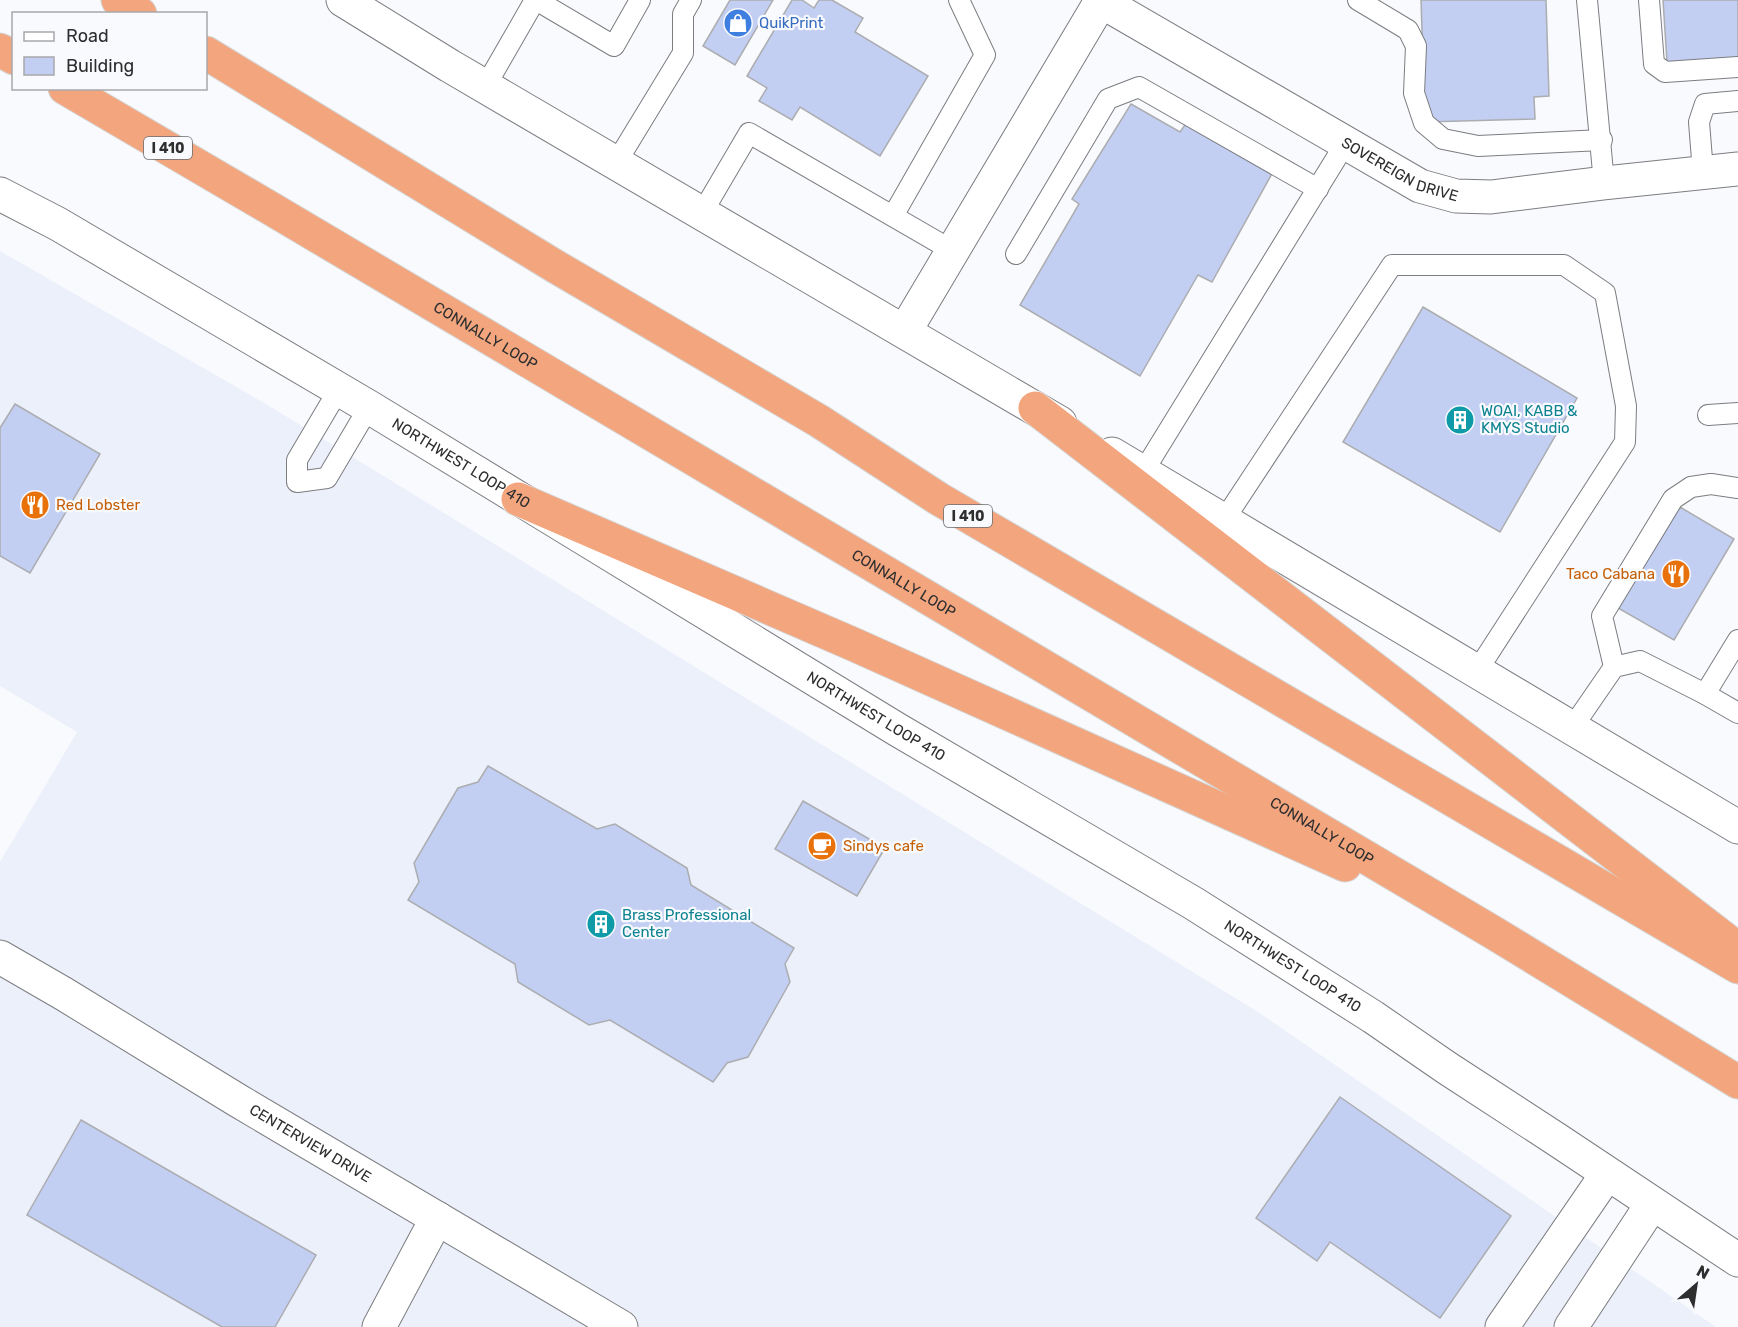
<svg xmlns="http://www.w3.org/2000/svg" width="1738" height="1327" font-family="Rubik,sans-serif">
<rect width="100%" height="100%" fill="#f9fafe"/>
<!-- built -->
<path fill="#ecf0fb" d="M0 251 271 407 1258 1012 1716 1327H0V862L77 732 0 686Z"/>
<!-- building -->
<g fill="#c3cff2" stroke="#acadb0" stroke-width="1.5">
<path d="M730 0H773L735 65 703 46Z"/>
<path d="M792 0H802L814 8 819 0H832L863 18 855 32 928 76 880 156 800 107 792 120 759 101 767 88 747 76Z"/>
<path d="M1421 0H1546L1549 96 1534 97 1535 119 1425 122Z"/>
<path d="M1663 0H1738V58L1667 62Z"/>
<path d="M1131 104 1180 132 1190 118 1274 170 1212 282 1198 275 1140 376 1020 305 1079 204 1072 199Z"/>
<path d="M1423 307 1577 398 1500 532 1343 442Z"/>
<path d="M15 404 100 454 30 573 0 556V428Z"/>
<path d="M1680 507 1734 539 1674 640 1618 608Z"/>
<path d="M488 766 597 829 615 824 687 868 691 885 794 948 785 964 790 982 748 1057 727 1063 713 1082 610 1020 589 1025 518 982 515 964 408 900 419 882 414 863 458 788 478 782Z"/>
<path d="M803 801 885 848 857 896 775 849Z"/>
<path d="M1340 1097 1511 1216 1440 1318 1330 1242 1317 1261 1256 1218Z"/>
<path d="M81 1120 316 1255 275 1327H222L27 1215Z"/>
</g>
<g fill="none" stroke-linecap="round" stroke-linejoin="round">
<!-- lane casing -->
<g stroke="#7c7d80" stroke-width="22">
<g id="lane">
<path d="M536 0 614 46 640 0"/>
<path d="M1358 0 1408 30 1416 46 1414 93 1424 123 1443 139 1478 146 1602 140"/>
<path d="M1587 0 1604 183"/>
<path d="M1649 0 1654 64 1665 72 1738 67"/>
<path d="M485 87 535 0"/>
<path d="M616 163 683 53V14L691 0"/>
<path d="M1703 172 1699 122 1705 104 1738 101"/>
<path d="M702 213 749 133 953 251"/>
<path d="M893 216 985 55 959 0"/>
<path d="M1016 254 1108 99 1139 87 1318 189"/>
<path d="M339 389 297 460V482L327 478 369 407"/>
<path d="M1708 415 1738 413"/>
<path d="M1143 472 1345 144"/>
<path d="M1224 520 1392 265H1564L1605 293 1626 406 1625 442 1477 671"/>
<path d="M1614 667 1602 616 1673 499 1691 487 1711 484 1738 488"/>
<path d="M1705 694 1738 713"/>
<path d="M1572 728 1614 667 1640 661 1705 694 1738 640"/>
</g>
</g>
<!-- street casing -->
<g stroke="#7c7d80" stroke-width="35">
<g id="street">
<path id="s1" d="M1099 0 1420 186 1456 196 1491 197 1604 183 1738 169"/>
<path d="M905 331 1101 1"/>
<path id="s2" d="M0 957 64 994 237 1100 621 1327"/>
<path d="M379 1327 437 1218"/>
<path d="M1502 1327 1607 1174"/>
<path d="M1571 1327 1652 1204"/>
</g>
</g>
<!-- secondary casing -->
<g stroke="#7c7d80" stroke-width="35">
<g id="secondary">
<path d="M343 0 450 66 1060 423"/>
<path id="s3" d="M0 194 58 224 369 407 898 730 1193 903 1373 1017 1447 1068 1556 1139 1738 1260"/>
<path d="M1112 454 1738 827"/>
</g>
</g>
<!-- highway casing -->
<g stroke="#d5d5d5" stroke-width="35">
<g id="highway">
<path d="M118 0 140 14"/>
<path d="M0 50 14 58"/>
<path d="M206 53 553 265 819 421 939 499 1738 967"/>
<path id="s4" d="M65 88 270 208 1494 933 1738 1082"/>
<path d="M1035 408 1725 939"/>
<path d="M518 499 855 645 1345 865"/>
</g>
</g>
<!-- lane -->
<use href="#lane" stroke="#fff" stroke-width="20"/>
<!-- street -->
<use href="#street" stroke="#fff" stroke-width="33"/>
<!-- secondary -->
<use href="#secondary" stroke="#fff" stroke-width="33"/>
<!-- highway -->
<use href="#highway" stroke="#f3a57e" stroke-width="33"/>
</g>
<!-- icons -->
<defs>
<g id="shop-disc" transform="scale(1.5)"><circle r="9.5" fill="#3f7fe0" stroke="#f9fafe"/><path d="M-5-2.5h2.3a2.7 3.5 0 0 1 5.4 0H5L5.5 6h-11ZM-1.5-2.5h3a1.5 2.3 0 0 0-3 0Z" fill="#fff"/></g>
<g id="building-disc" transform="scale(1.5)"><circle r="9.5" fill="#0f9aa8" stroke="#f9fafe"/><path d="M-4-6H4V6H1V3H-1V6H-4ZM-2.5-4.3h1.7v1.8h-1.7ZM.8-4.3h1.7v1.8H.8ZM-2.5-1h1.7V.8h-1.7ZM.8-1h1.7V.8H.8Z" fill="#fff"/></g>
<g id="restaurant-disc" transform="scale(1.5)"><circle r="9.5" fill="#e8710a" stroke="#f9fafe"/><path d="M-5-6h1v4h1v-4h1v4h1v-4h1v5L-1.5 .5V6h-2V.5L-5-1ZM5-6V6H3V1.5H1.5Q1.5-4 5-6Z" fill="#fff"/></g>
<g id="cafe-disc" transform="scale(1.5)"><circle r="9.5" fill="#e8710a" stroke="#f9fafe"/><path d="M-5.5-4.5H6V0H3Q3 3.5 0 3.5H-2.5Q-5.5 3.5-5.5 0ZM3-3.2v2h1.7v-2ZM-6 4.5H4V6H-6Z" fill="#fff"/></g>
</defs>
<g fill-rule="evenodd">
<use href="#shop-disc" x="738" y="23"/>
<use href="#building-disc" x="1460" y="420"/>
<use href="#restaurant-disc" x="35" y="505"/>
<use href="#restaurant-disc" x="1676" y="574"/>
<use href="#cafe-disc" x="822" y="846"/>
<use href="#building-disc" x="601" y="924"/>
</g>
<g text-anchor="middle" stroke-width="4.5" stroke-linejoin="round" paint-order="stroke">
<!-- shield labels -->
<g fill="#f9fafe" stroke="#6b6b6d" stroke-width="1.5">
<rect x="144" y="137" width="48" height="22" rx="4.5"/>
<rect x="944" y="505" width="48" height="22" rx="4.5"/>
</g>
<g font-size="14" font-weight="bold" fill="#2e2e2f">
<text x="168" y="153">I 410</text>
<text x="968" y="521">I 410</text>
</g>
<!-- shop labels -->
<g font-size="15" fill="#366cbe" stroke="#f9fafe" text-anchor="start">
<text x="759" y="28">QuikPrint</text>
</g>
<!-- street labels -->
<g font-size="15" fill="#2e2e2f" stroke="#f9fafe">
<text dy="5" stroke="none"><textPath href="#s1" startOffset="346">SOVEREIGN DRIVE</textPath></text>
<text dy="5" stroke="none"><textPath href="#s4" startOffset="488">CONNALLY LOOP</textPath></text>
<text dy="5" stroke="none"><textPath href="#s3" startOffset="534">NORTHWEST LOOP 410</textPath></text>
<text dy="5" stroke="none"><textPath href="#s4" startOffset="974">CONNALLY LOOP</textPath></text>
<text dy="5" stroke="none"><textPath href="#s3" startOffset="1020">NORTHWEST LOOP 410</textPath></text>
<text dy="5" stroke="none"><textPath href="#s4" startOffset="1460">CONNALLY LOOP</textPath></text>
<text dy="5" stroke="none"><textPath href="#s3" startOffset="1506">NORTHWEST LOOP 410</textPath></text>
<text dy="5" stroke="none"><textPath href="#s2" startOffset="362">CENTERVIEW DRIVE</textPath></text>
</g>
<!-- culture labels -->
<g font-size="15" fill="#0d838f" stroke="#f9fafe" text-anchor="start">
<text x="1481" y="416">WOAI, KABB &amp;<tspan x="1481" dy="17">KMYS Studio</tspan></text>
<text x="622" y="920">Brass Professional<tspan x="622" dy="17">Center</tspan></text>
</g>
<!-- food labels -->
<g font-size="15" fill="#c56008" stroke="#f9fafe" text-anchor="start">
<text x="56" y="510">Red Lobster</text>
<text x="1655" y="579" text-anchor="end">Taco Cabana</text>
<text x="843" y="851">Sindys cafe</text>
</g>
</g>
<!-- legend -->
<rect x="12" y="12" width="195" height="78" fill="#f9fafe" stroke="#a8a8ab" stroke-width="1.5"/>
<rect x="24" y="32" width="30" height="9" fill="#ffffff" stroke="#a8a8ab" stroke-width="1.5"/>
<text x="66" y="42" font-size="18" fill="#2e2e2f">Road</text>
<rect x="24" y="57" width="30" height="18" fill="#c3cff2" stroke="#a8a8ab" stroke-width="1.5"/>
<text x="66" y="72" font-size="18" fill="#2e2e2f">Building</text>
<!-- north arrow -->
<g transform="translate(1696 1285) rotate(29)" stroke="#f9fafe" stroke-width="4.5" paint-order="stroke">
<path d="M0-4.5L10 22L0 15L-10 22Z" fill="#2e2e2f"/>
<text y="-9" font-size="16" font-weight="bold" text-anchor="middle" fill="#2e2e2f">N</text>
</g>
</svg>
